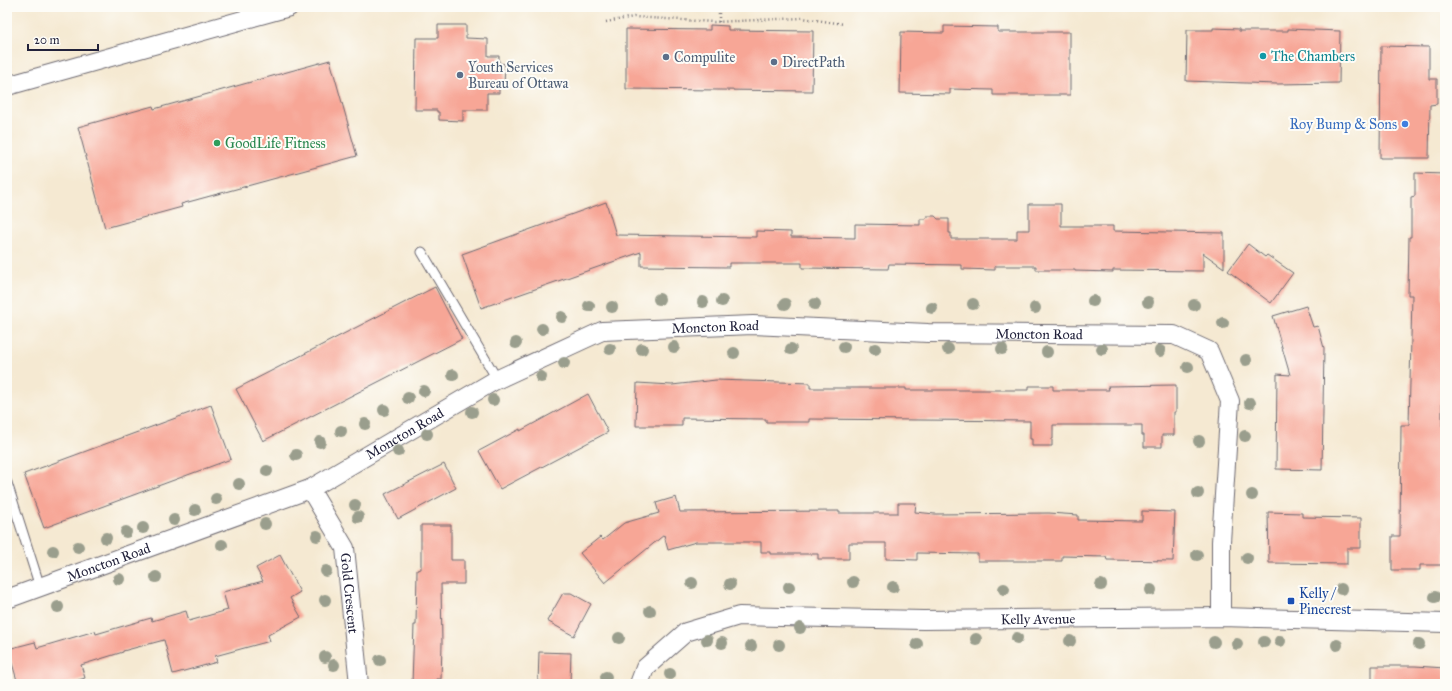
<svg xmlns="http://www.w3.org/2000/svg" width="1452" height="691" font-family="'IM FELL Great Primer',serif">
<rect width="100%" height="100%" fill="#fdfcf7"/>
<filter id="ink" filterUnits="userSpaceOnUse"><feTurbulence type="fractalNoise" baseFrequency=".025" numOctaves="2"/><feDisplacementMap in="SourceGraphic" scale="8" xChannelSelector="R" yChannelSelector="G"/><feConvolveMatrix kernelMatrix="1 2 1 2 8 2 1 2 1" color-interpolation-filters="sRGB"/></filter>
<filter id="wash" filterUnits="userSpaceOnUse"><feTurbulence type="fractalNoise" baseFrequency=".012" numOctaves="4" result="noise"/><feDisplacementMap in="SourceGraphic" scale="16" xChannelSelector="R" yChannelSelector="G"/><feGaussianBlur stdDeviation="0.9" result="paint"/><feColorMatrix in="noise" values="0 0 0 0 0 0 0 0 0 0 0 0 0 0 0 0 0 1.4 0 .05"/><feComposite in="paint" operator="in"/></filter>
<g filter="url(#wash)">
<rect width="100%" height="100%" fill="#f5e9d2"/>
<g id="blocks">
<!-- building -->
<g fill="#f7a696">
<path d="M438 25H466V38L488 39V56H499V63L505 64 504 86H499V93H487V110H463V121L439 120V112H437V110H415L416 38H438Z"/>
<path d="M710 25 728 26V30L813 31 812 91 626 89V29L710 30Z"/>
<path d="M944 26 998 27V32H1070V95H993V90L950 89V94L900 93 901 32 944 33Z"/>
<path d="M1213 28 1239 29V31H1288V29L1340 31 1339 83 1277 84 1186 81 1187 30H1213Z"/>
<path d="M1381 46 1429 47V79H1437V104L1430 105 1429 158H1380Z"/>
<path d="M330 60 357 156 181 204 182 207 105 228 78 127 153 106 154 109Z"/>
<path d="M1415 173 1445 174V228H1443V301H1445V387H1442V426H1445V565H1420V570H1392V536H1400L1401 425H1409L1412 295H1408L1409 237H1411V197L1415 196Z"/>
<path d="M606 202 616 235 756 237V231L791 232V237L855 238V224L920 225V219H925L927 216H935L938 219H949V233H951V239H1017V230H1029V204H1061V226H1113V231L1224 233V268L1203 253V271L1113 270V272L1075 271V270H1036V266H995V270L962 269V265L889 264 888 269 802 268V263H729V267L641 266V252L481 308 462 254Z"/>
<path d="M1248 244 1265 257 1267 255 1293 273 1271 303 1228 271Z"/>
<path d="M435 287 462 339 263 441 236 389Z"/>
<path d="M1306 306 1313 327 1318 326 1324 348 1322 470 1276 469 1277 374 1290 375 1273 316Z"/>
<path d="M716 380 810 383V388H906V390H1029V386H1053V390H1109L1108 386 1176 385V412H1174V435H1162V447H1144V435H1142V425H1053V439H1052V446H1032V439H1030V421L809 419V422H766V419L682 418V426H636L637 383 672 385Z"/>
<path d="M588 394 608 432 500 489 479 451 520 429V431Z"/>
<path d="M211 405 231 459 44 528 24 474Z"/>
<path d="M444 464 456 488 398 519 385 494Z"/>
<path d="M676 497 680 512 839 511V513H898V503H916L915 512 935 514 1049 513 1078 515V520L1142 521V511L1175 512 1173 561 1107 560 1106 557 1062 556V561H978V554L917 553V560L886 559V543H849V559H818V554H770V552H761V542H696L668 550 664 535 605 583 580 553 600 537 603 540 624 523 659 513 656 503Z"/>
<path d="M1268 512 1302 513V517L1361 518V548H1347V564L1269 563Z"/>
<path d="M421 525H451V560H464V584H441L442 644 441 679H437V684H412L414 625H416L417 570 421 569Z"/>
<path d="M280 555 300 592 290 598 301 617 268 635 270 641 215 656 217 662 173 674 164 640 123 651V652L81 665 85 678 66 684H18L8 649 35 642 37 648 95 631 96 634 151 618 152 621 186 611 189 621 228 610 223 592 263 581 256 568Z"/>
<path d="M563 593H571L591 604 574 636 547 621Z"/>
<path d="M539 652 571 653 570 684H538Z"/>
<path d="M1372 666H1415L1445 668V684H1372Z"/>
</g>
</g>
</g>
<g filter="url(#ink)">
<use href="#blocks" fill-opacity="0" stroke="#6c6870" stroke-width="1"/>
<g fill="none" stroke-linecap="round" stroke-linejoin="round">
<!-- lane casing -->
<g stroke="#6c6870" stroke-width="11">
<g id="lane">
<path d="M422 252 497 379"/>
<path d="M7 483 40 587"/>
</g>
</g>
<!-- street casing -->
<g stroke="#6c6870" stroke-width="20">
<g id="street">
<path d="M7 86 289 7"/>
<path id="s1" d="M310 489 345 548 359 684"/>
<path id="s2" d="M7 599 310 489 494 381 602 331 753 325 928 333 1174 335 1209 351 1230 401 1221 542V617"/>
<path id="s3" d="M639 684 645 668 686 632 739 616 923 620 1221 617 1445 623"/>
</g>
</g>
<!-- path -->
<g stroke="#6c6870" stroke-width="2.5" stroke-dasharray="1 3" stroke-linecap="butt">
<path d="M606 22 634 17 714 22 802 18 844 24"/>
<path d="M719 22V7"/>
</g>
<!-- lane -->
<use href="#lane" stroke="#fff" stroke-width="9"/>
<!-- street -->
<use href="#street" stroke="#fff" stroke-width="18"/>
</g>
<!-- trees -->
<g fill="#9a9e8d">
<circle cx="659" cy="299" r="6"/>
<circle cx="722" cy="301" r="6"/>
<circle cx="1093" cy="301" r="6"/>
<circle cx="703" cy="302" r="6"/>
<circle cx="1148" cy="302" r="6"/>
<circle cx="785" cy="304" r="6"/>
<circle cx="815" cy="304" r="6"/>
<circle cx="973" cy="304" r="6"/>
<circle cx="1194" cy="305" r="6"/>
<circle cx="589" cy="306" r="6"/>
<circle cx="612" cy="307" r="6"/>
<circle cx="932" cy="308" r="6"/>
<circle cx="1035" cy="308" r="6"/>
<circle cx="562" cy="317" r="6"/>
<circle cx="1223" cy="323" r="6"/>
<circle cx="542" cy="329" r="6"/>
<circle cx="516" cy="343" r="6"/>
<circle cx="674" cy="347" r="6"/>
<circle cx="844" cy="347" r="6"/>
<circle cx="610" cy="349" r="6"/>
<circle cx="642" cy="349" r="6"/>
<circle cx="791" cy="349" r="6"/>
<circle cx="875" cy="349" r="6"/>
<circle cx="948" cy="349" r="6"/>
<circle cx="1002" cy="349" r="6"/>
<circle cx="1102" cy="349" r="6"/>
<circle cx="1160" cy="351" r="6"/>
<circle cx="1047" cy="352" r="6"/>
<circle cx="734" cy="353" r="6"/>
<circle cx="1246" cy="360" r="6"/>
<circle cx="564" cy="363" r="6"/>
<circle cx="1188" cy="367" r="6"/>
<circle cx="453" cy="375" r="6"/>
<circle cx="541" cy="377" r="6"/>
<circle cx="424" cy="391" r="6"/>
<circle cx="408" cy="398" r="6"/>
<circle cx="493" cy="400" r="6"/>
<circle cx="1250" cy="403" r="6"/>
<circle cx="384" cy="410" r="6"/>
<circle cx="472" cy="412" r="6"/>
<circle cx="365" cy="424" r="6"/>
<circle cx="341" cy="431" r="6"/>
<circle cx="427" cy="434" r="6"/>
<circle cx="1245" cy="436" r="6"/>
<circle cx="1199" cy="441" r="6"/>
<circle cx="320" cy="442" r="6"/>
<circle cx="398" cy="451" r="6"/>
<circle cx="296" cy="455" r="6"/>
<circle cx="267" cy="471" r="6"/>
<circle cx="239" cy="484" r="6"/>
<circle cx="1198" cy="493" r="6"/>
<circle cx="1252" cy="495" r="6"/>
<circle cx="216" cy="499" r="6"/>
<circle cx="355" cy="505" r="6"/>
<circle cx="195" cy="510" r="6"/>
<circle cx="358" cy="517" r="6"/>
<circle cx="174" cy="520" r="6"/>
<circle cx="265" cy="524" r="6"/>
<circle cx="143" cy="528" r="6"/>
<circle cx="126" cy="532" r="6"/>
<circle cx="317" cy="536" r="6"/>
<circle cx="106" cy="538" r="6"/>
<circle cx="222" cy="545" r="6"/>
<circle cx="78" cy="547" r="6"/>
<circle cx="53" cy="551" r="6"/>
<circle cx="1197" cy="555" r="6"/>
<circle cx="1247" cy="558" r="6"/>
<circle cx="326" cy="571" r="6"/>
<circle cx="156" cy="577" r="6"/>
<circle cx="119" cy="579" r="6"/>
<circle cx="853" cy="582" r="6"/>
<circle cx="692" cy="583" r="6"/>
<circle cx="730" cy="584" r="6"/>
<circle cx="1101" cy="585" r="6"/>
<circle cx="789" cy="587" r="6"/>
<circle cx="893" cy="587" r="6"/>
<circle cx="1004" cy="589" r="6"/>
<circle cx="1341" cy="589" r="6"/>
<circle cx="1151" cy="590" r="6"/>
<circle cx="1435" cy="597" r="6"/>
<circle cx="325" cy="600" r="6"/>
<circle cx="58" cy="607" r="6"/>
<circle cx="650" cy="611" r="6"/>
<circle cx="800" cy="628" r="6"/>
<circle cx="619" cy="638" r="6"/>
<circle cx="1017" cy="638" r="6"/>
<circle cx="976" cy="639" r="6"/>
<circle cx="707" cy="640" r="6"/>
<circle cx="1070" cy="641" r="6"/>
<circle cx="1280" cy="641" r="6"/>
<circle cx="1214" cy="642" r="6"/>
<circle cx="1264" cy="642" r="6"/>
<circle cx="722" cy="643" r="6"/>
<circle cx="917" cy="644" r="6"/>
<circle cx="1237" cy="644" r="6"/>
<circle cx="1419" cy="644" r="6"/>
<circle cx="779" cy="645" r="6"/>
<circle cx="1337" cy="645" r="6"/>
<circle cx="751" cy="646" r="6"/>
<circle cx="325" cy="657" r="6"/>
<circle cx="380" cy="660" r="6"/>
<circle cx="334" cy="665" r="6"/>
<circle cx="670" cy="674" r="6"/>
<circle cx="606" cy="677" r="6"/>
</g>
</g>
<!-- markers -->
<circle fill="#0f9aa8" stroke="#fdfcf7" stroke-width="1.5" cx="1263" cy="56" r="4"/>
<g fill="#5c6f8a" stroke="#fdfcf7" stroke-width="1.5">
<circle cx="666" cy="57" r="4"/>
<circle cx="774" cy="62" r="4"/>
<circle cx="460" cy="75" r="4"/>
</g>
<circle fill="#3f7fe0" stroke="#fdfcf7" stroke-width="1.5" cx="1405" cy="124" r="4"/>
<circle fill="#2e9e5b" stroke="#fdfcf7" stroke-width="1.5" cx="217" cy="143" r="4"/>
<rect fill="#1a4fb4" stroke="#fdfcf7" stroke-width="1.5" x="1287" y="597" width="8" height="8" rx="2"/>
<g text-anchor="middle" stroke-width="4" stroke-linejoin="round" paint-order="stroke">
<!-- culture labels -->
<g font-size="14" fill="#0d838f" stroke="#fdfcf7" text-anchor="start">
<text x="1271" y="61">The Chambers</text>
</g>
<!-- service labels -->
<g font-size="14" fill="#4e5e75" stroke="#fdfcf7" text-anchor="start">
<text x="674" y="62">Compulite</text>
<text x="782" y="67">DirectPath</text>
<text x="468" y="72">Youth Services<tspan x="468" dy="16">Bureau of Ottawa</tspan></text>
</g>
<!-- shop labels -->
<g font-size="14" fill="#366cbe" stroke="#fdfcf7" text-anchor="end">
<text x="1397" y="129">Roy Bump &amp; Sons</text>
</g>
<!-- leisure labels -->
<g font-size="14" fill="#27864d" stroke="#fdfcf7" text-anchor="start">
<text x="225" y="148">GoodLife Fitness</text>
</g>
<!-- street labels -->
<g font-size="14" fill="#22223b" stroke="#fdfcf7">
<text dy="5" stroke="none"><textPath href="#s2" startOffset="768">Moncton Road</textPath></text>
<text dy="5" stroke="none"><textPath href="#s2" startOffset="1092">Moncton Road</textPath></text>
<text dy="5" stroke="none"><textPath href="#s2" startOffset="432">Moncton Road</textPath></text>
<text dy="5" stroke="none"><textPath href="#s2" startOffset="108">Moncton Road</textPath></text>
<text dy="5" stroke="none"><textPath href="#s1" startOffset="114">Gold Crescent</textPath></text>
<text dy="5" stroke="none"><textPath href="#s3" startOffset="426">Kelly Avenue</textPath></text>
</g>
<!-- transit labels -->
<g font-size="14" fill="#164399" stroke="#fdfcf7" text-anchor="start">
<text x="1299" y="598">Kelly /<tspan x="1299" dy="16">Pinecrest</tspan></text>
</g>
</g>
<!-- margin -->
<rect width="1452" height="691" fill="none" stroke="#fdfcf7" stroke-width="24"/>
<!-- scale -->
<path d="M28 44v6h70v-6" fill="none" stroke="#22223b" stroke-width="2"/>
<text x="34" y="44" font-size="12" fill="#22223b" stroke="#fdfcf7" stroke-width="3" paint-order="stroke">20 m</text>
</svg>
